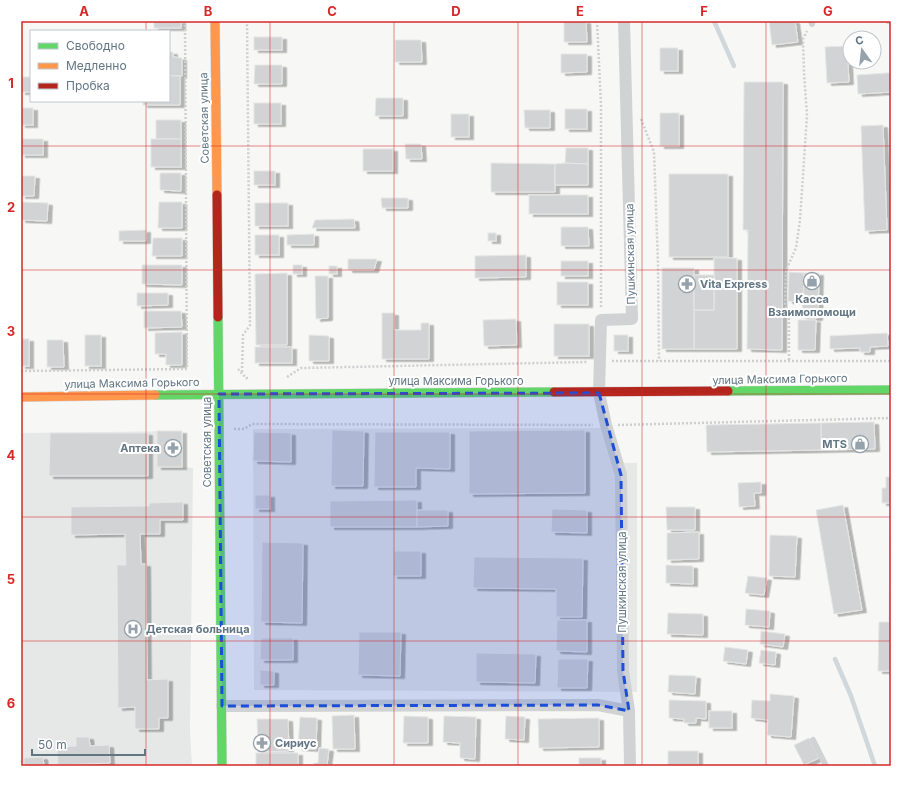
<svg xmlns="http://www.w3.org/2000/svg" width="912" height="787" font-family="Inter,sans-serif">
<defs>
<filter id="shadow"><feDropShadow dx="4.5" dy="2.5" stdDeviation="0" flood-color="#0004"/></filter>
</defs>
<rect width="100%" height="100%" fill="#f7f7f6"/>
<!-- built -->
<g fill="#e6e7e7">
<path d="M609 428 621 463H637V692L254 690 253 429Z"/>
<path d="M182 431V467L193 468 190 730 192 766H21V433Z"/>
</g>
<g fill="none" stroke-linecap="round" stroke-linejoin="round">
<!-- stream -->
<g stroke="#d0d8db" stroke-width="4.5">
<path d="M714 21 734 66"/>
<path d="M835 659 851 696 875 766"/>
</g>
</g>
<!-- building -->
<g fill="#d2d3d4" stroke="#e6e6e6" filter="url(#shadow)">
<rect x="154" y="21" width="27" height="7"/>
<path d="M564 21H586L587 42H564Z"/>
<path d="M769 21H795L798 42 772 45Z"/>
<rect x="254" y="37" width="28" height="13"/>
<path d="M395 40H421L422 62H395Z"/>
<path d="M847 46 849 82 827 83 825 47Z"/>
<rect x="660" y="48" width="18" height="23"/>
<path d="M169 52H173V57L182 58V76H169Z"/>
<path d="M561 54H587V72L561 73Z"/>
<path d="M255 65H282V84H254Z"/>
<path d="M886 73H891V92L858 94 857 75Z"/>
<path d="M169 76H180V105H143V101H169Z"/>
<rect x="21" y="77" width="10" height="15"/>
<path d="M744 82H783L782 350 747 349 748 230H743Z"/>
<path d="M376 98H403V116H375Z"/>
<rect x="254" y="103" width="27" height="21"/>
<rect x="21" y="108" width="12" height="17"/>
<rect x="565" y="109" width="22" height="20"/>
<path d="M524 110H550V128H525Z"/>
<rect x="660" y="113" width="19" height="33"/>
<rect x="451" y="114" width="18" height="23"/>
<rect x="156" y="120" width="25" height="19"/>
<path d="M883 125 887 230 865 231 861 126Z"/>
<rect x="21" y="139" width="22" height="16"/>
<rect x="151" y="139" width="30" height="28"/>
<path d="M405 144H421L422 159H406Z"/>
<path d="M566 148H588V164L565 163Z"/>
<rect x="363" y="149" width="30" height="22"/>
<path d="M491 163 555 164V192H491Z"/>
<path d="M565 163 588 164V185H555V164Z"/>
<rect x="254" y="171" width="21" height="14"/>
<path d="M160 173H181V191L160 190Z"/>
<rect x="669" y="174" width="59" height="83"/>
<path d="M21 176H35L34 196H21Z"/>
<rect x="529" y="195" width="59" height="19"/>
<path d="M381 198H408V208H382Z"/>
<path d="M21 202 48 203 47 221 21 220Z"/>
<path d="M159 202H182V228H158Z"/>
<rect x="255" y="203" width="33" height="23"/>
<path d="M354 219 355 228H312L315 220Z"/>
<path d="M561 227H588L589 246H561Z"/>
<path d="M146 230V241H119V231Z"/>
<rect x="488" y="233" width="8" height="8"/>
<path d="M314 234V245H287V235Z"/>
<rect x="255" y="235" width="24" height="20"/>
<path d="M153 238H182V256H152Z"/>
<path d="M526 255V277L475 278V256Z"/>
<path d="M714 258H737V349H694V310H714Z"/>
<path d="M348 259H377L374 270H348Z"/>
<rect x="561" y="261" width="27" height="15"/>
<path d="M142 265H182V285L142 284Z"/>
<rect x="293" y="265" width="9" height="9"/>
<rect x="329" y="266" width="8" height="8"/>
<rect x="662" y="268" width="32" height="81"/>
<path d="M789 272 804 273 803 302 788 301Z"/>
<path d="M287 273V345H256L255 274Z"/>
<path d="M804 273H819L818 318H802Z"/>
<rect x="694" y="275" width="20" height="35"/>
<path d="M315 276H328V318L316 319Z"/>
<rect x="557" y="282" width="31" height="23"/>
<path d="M137 293H168V305L137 306Z"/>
<path d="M144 311H181L182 327 144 328Z"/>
<path d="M382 313H394V330H421V323H429V359H382Z"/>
<path d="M516 319 517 345 484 346 483 320Z"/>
<path d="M798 320H816L815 350H798Z"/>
<rect x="554" y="324" width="35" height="32"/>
<path d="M182 332V365H166V354H155V333Z"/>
<path d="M887 333 888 346 870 347V352H860V348L830 349V336Z"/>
<rect x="85" y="335" width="16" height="31"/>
<path d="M309 335 329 336V361H309Z"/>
<rect x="614" y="335" width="14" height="16"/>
<rect x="21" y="339" width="8" height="27"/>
<path d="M47 340H63L64 367H47Z"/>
<rect x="255" y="347" width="37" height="16"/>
<path d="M874 422 875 449 821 450V423Z"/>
<path d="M821 423V450L707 452 706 425Z"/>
<path d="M332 430 364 431 363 486H331Z"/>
<path d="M585 430V493L469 494V431Z"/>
<rect x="157" y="431" width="25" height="36"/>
<path d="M254 432 291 433V462L253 461Z"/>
<path d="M375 432H450V469L416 468V487H374Z"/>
<path d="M50 433H148V476H49Z"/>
<path d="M886 477H891V529V503H882V488H886Z"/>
<path d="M761 482V493H754L755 506 739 507 738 483Z"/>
<rect x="255" y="495" width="15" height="14"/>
<path d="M417 500V527H330V501Z"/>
<path d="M183 502V520H160V534H140L141 564H146L147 680 168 679V718H159V729H135V707L118 708 117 565H126L125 534 71 535V507L149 506V503Z"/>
<path d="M843 505 862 610 834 614 816 510Z"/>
<path d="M666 507H695V530H667Z"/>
<path d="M552 509 587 510V533L551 532Z"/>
<path d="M417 510H448V526L417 527Z"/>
<path d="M890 529H891V622H889Z"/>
<path d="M699 532V559L667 560V533Z"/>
<path d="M770 535 797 536 795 577 769 576Z"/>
<path d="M262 542 303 543 302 623 261 622Z"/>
<path d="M394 551H421V576H393Z"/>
<path d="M474 557 583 558 582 617H556V589L473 588Z"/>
<path d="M666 565 693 566V584L666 583Z"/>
<path d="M748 576 767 578 764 595 745 593Z"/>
<path d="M746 609 770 611 769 627 745 625Z"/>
<path d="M668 613 703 614V635L667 634Z"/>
<path d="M557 620H587V652L556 651Z"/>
<path d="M879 622H891V671H878Z"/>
<path d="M761 631 785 634 783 647 760 644Z"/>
<path d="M359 632H401L400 676 358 675Z"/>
<path d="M261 638H293V660H260Z"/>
<path d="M725 647 748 650 746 664 723 661Z"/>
<path d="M761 650 776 652 775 665 759 663Z"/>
<path d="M476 653 536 654 535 683 476 682Z"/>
<path d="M558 659H588L587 688H557Z"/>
<path d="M260 670 274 671V685H260Z"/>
<path d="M669 675 696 676 695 694 668 692Z"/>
<path d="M770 694 794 696 791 737 767 735 768 720 751 718 752 700 770 701Z"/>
<path d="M669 700 706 701V719L696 718V723H684V719L669 718Z"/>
<rect x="709" y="711" width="23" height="17"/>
<path d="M354 715 355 749H333L332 716Z"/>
<path d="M404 716 428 717V743H403Z"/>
<path d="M444 716 476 717 475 759 460 758V743L443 742Z"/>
<path d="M506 716 525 717 524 740 505 739Z"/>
<path d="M300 717 317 718 316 749 298 748Z"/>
<path d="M599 718V747L539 748 538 719Z"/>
<path d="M257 719H288L289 751 258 752Z"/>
<path d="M76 737H89L90 746 109 745 110 763 58 765 57 747 76 746Z"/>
<path d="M809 738 819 758 804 765 794 745Z"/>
<path d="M319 748 329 749 327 765 335 766H314V763H318Z"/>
<rect x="668" y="751" width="30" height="15"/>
<rect x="256" y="753" width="42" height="13"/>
<path d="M43 757 44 766H24V758Z"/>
<rect x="579" y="758" width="22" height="8"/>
</g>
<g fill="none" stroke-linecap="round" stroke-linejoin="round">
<!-- fast casing -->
<g stroke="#d4d5d6" stroke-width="10">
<g id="fast">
<path d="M218 317 222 766"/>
<path d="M728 391 891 390"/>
<path d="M155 395 554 392"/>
</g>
</g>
<!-- slow casing -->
<g stroke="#d4d5d6" stroke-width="10">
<g id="slow">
<path d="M215 21 217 195"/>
<path d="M21 397 155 395"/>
</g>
</g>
<!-- jam casing -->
<g stroke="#d4d5d6" stroke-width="10">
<g id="jam">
<path d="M217 195 218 317"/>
<path d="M554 392 728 391"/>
</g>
</g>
<!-- path -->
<g stroke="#cdcfd0" stroke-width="2.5" stroke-dasharray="2 2" stroke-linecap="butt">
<path d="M597 21 601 105V308"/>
<path d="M641 119 654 152 658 263 659 361"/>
<path d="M789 360V316L785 304 786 270 796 248 800 220 807 115 804 73 803 39 807 31"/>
<path d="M612 361H891"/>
<path d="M238 369 246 378H248"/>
<path d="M21 371 187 369 185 21"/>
<path d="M242 372 243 335 250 325 247 21"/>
<path d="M287 377 301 368 587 362"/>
<path d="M618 425 891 418"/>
<path d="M234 429H244L252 424 593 425"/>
</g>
<!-- lane -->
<g stroke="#d1d2d3" stroke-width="6">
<path d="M811 21 812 24"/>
<path d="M888 21 891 22"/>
<path d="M813 740 826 766"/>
</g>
<!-- street -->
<g stroke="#d1d2d3" stroke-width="12">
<path d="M624 21 632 319 601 320 599 393 606 425 621 475 623 671 629 711 630 766"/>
<path d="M222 706 598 705 629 711"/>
</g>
<!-- fast -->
<use href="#fast" stroke="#63d668" stroke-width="9"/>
<!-- slow -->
<use href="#slow" stroke="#ff974d" stroke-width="9"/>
<!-- jam -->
<use href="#jam" stroke="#b3261e" stroke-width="9"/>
</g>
<!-- marked area -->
<path fill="#1d4ed8" fill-opacity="0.2" stroke="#1d4ed8" stroke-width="3" stroke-dasharray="8 5" stroke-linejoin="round" d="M599 393 621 475 623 671 629 711 598 705 222 706 219 394Z"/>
<!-- grid -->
<path fill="none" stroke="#d62828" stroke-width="1" stroke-opacity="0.55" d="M146 21V31M270 21V766M394 21V766M518 21V766M642 21V766M766 21V766M146 101V766M21 146H891M21 270H891M21 394H891M21 517H891M21 641H891"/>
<!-- icons -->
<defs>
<g id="shop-ring" transform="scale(0.9)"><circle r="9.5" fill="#fff" stroke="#96a2ab" stroke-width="1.5"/><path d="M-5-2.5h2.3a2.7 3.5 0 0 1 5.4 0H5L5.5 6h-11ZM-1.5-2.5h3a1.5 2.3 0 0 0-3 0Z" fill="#96a2ab"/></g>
<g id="pharmacy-ring" transform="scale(0.9)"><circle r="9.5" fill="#fff" stroke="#96a2ab" stroke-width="1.5"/><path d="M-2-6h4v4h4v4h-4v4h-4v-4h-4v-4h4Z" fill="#96a2ab"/></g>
<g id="hospital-ring" transform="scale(0.9)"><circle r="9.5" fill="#fff" stroke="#96a2ab" stroke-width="1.5"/><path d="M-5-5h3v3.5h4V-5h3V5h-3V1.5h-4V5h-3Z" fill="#96a2ab"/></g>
</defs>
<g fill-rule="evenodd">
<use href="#shop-ring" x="812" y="281"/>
<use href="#pharmacy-ring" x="687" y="284"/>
<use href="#shop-ring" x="860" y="444"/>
<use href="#pharmacy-ring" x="173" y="448"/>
<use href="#hospital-ring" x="133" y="629"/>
<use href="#pharmacy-ring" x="262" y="743"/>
</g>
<g text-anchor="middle" stroke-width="4" stroke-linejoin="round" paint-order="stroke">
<!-- street labels -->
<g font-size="11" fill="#617583" stroke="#fff">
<text transform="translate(204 118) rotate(-91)" y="4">Советская улица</text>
<text transform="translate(630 254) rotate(-91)" y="4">Пушкинская улица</text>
<text transform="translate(780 379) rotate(-1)" y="4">улица Максима Горького</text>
<text x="456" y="385">улица Максима Горького</text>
<text transform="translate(132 383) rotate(-1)" y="4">улица Максима Горького</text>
<text transform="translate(207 442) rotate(-90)" y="4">Советская улица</text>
<text transform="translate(622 582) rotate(-90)" y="4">Пушкинская улица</text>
</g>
<!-- poi labels -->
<g font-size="11" font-weight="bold" fill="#617583" stroke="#fff" text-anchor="start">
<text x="700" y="288">Vita Express</text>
<text x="812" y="303" text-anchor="middle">Касса<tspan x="812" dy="13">Взаимопомощи</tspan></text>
<text x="847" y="448" text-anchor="end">MTS</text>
<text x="160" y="452" text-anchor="end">Аптека</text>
<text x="146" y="633">Детская больница</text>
<text x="275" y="747">Сириус</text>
</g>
</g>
<!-- border -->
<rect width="912" height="787" fill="none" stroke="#ffffff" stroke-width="44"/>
<!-- legend -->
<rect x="30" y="30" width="140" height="72" fill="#ffffff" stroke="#c0c8cd"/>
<rect x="38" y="43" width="20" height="6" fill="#63d668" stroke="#c0c8cd"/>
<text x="66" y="50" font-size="12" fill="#617583">Свободно</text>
<rect x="38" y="63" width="20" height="6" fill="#ff974d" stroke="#c0c8cd"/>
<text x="66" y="70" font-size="12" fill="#617583">Медленно</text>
<rect x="38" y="83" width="20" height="6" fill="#b3261e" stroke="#c0c8cd"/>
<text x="66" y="90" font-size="12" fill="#617583">Пробка</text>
<!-- north arrow -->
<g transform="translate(862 50) rotate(345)"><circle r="19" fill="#ffffff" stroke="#c0c8cd"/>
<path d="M0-3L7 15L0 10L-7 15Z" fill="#96a2ab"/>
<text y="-6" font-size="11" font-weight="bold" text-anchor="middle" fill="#617583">С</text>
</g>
<!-- scale -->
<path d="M32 749v6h113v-6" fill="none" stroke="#617583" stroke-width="2"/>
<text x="38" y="749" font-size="12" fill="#617583" stroke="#ffffff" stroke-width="3" paint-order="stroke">50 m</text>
<rect x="22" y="22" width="868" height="743" fill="none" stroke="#d62828" stroke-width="1.5"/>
<g font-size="13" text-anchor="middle" font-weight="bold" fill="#d62828">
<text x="84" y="16">A</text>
<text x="208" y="16">B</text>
<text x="332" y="16">C</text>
<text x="456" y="16">D</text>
<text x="580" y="16">E</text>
<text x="704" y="16">F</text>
<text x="828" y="16">G</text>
<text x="11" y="88">1</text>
<text x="11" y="212">2</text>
<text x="11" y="336">3</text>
<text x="11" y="460">4</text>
<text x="11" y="584">5</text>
<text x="11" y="708">6</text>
</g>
</svg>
